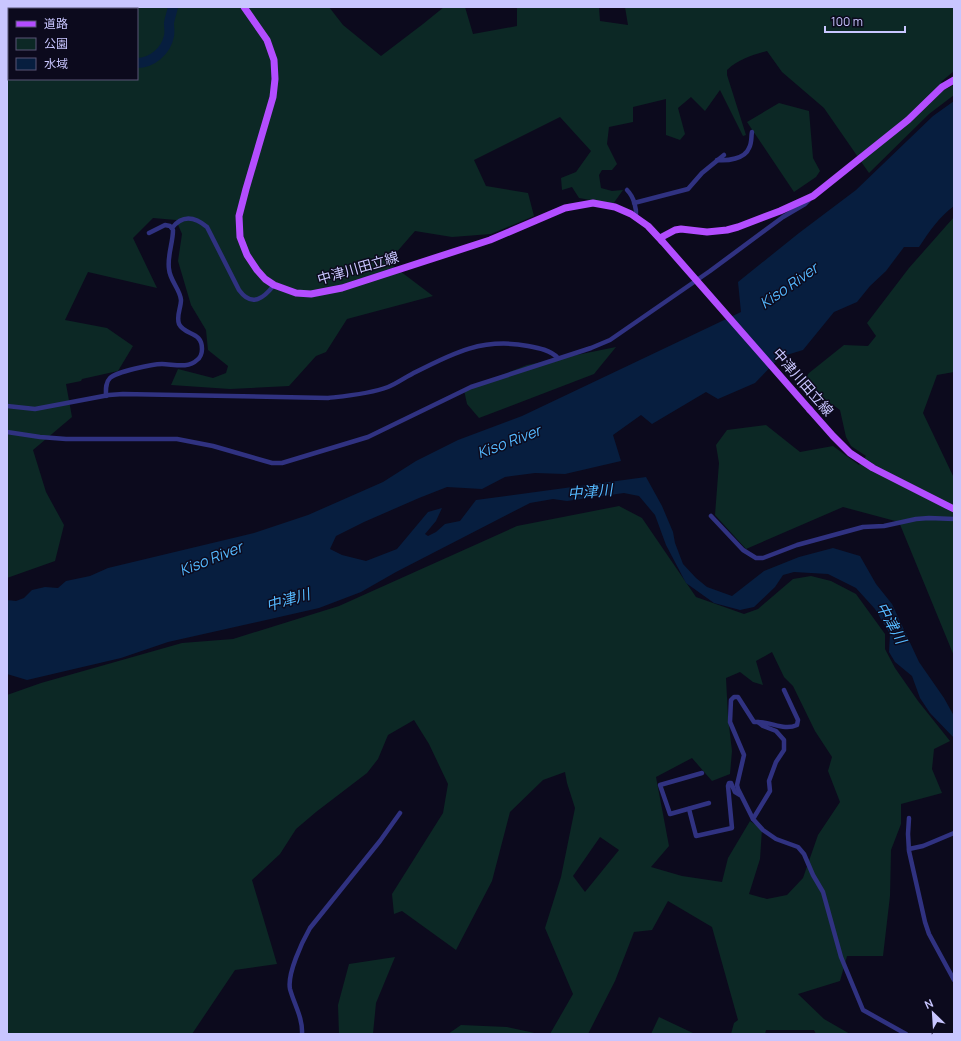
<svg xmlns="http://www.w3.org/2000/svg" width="961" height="1041" font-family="Manrope,'Noto Sans JP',sans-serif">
<rect width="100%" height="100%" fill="#0c0a1d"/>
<!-- green -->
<g fill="#0c2825" fill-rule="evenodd">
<path d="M7 7H329L343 25 381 56 423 24 444 7H465L473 34 517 26V7H599L600 21 628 25 625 7H954V71L941 82 946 89 954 85V95L929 114 869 173 824 108 782 72 767 51C752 55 739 59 727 70V75L746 135 743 136 720 90 705 111 691 97 678 108 685 134 680 140 666 135V99L633 107V122L609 127 607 144 617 164 612 170H602L599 175 601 188 612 191 623 190 613 204 579 198 572 187 562 190 561 178 576 172 591 151 560 117 474 160 486 186 528 193 534 216 491 234 452 237 415 231 388 262 433 296 347 319 326 352 316 356 289 386 230 389 171 385 178 369 213 378 226 373 228 366 208 350 206 330 191 305 178 261 182 234 176 220 153 218 133 238 157 288 88 272 65 320 107 328 133 346 118 371 82 379 81 381 66 384 72 417 33 450 46 492 64 525 55 561 7 578ZM9 9H137V79H9Z"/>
<path d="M779 103 809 111 813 158 820 171 816 177 794 192 747 122Z"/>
<path d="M954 217V372L937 375 923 413 954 478V656L899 522 843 507 746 549 715 515 719 463 716 445 727 430 766 425 800 452 833 446 859 465 866 456 851 446 846 437 840 410 802 383 809 373 844 345 868 346 876 336 867 323 909 268Z"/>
<path d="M616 347 594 374 479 418 467 404 464 390 527 365Z"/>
<path d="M619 506 642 518 696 597 744 614 758 609 793 579 811 576 831 581 856 594 885 634V649L895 668 918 701 950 741 934 749 932 769 942 793 901 804V824L891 850 890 896 883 956H847L840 981 798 994 824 1019 850 1034H816L814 1030H766L765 1034H731L734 1023 738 1020 712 927 668 901 652 930 634 932 615 981 588 1034H550L573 994 545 928 561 877 575 808 567 783 565 772 543 780 510 812 492 881 456 950 402 911 394 914 392 894 443 813 448 784 429 744 414 720 388 735 378 759 367 773 316 812 296 829 280 854 252 880 277 964 235 970 192 1034H7V695L41 683 182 643 233 639 339 606 517 526ZM772 652 784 677 793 686 815 731 832 757 828 771 840 802 818 835 803 878 787 895 767 899 749 894 760 859 762 829 750 821 728 858 722 882 682 876 651 867 669 846 656 777 692 758 712 781 730 774 732 751 728 717 726 678 740 672 753 682 763 685 756 661ZM600 837 619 850 585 892 573 876Z"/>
<path d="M395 957 376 1003 373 1034H339L338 1005 349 964Z"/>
<path d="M659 1017 695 1034H651Z"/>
<path d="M461 1025 507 1027 539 1034H448Z"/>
</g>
<!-- water -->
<path fill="#071e3f" d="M954 101V206C939 217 929 232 919 247H904L886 271 870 286 857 302 834 312 803 350 780 357 755 383 718 399 706 392 652 424 641 415 613 435 621 461 565 474 535 473 505 477 482 489 447 487 419 498 364 522 336 536 330 549 342 555 366 561 397 549 428 512 442 508 436 521 425 534 428 536 436 532 445 524 460 521 476 500 646 477 662 506 673 532 675 543 683 564 696 578 707 587 732 596 764 571 799 557 833 548 860 556 876 584 892 604 919 662 944 698 954 716V738L930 713 920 698 912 676 895 662 889 652 890 634 875 609 856 588 828 574 794 572 783 575 775 587 754 607 740 610 714 603 686 583 666 545 655 515 639 496 624 493 567 501 553 499 530 503 396 572 361 592 319 608 168 642 121 658 27 680 7 674V600L16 601 24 598 32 590 45 587 58 588 66 581 90 576 108 568 254 533 308 515 383 482 416 461 458 440 522 416 741 312 738 282 799 233 856 190 933 116Z"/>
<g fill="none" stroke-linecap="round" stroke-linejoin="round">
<!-- river -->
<g stroke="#071e3f" stroke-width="10">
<path d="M76 7 78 9"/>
<path d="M7 10 9 7"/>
<path d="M137 63C152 63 166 51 169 36 170 32 169 27 169 23 170 17 172 12 173 7"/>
</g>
<!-- street -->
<g stroke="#303281" stroke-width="4.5">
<path d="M717 160C727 161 745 159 749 148 752 143 751 137 752 132"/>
<path d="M627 190C634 197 637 209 636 218"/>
<path d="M634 203 688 189 702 173 724 155"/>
<path d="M172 228C182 215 194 216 207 227L239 290C252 308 264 298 274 285"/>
<path d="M106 396C106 390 105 383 110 378 116 372 152 364 162 364 173 364 188 369 197 360 200 358 202 353 202 349 202 331 185 336 179 324 176 316 181 308 181 300 180 289 170 281 169 269 167 256 173 243 173 230L170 226 165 225 149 233"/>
<path d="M7 406 35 409 109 395 123 394 328 398C346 396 370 394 388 387 396 384 404 378 412 374 451 354 482 337 528 346 539 348 550 350 558 358"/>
<path d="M7 432 40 437 66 439H177L213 446 272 463H282L368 437 471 387 591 348 610 340 710 271 783 217 805 204 809 200"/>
<path d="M711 516 743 550 756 558H763L797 545 863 527 884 526 916 519 929 518 954 519"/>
<path d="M784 690 798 720 797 725C784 731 772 722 758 722L763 726 776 731 784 740V750L776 762 769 781 770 791 753 819 763 830 776 839 798 847 804 854 813 875 823 892 841 957 863 1010 906 1034"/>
<path d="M702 773 660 785 670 814 709 803"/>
<path d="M689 809 696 836 732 828 728 786 729 783H731L735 792 740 795"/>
<path d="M909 818 908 834 909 851 925 922 929 934 954 980"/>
<path d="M753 819 738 789 737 785 744 755 730 722 731 700 734 697H738L754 722H758"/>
<path d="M909 849 923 846 954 833"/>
<path d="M302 1034C303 1018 294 1004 290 989 287 974 302 942 310 928L380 841 400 813"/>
</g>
<!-- primary -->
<g stroke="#b34dff" stroke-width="7">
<path d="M244 7 267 40 274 60 275 79 273 97 246 189 239 216 240 237 247 255 257 270 265 279 274 285 296 293 311 294 342 288 490 240 565 208 593 203 615 207 631 214 648 226 662 241"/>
<path d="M660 238 675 230 681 229 707 232 727 230 738 227 780 211 813 196 908 120 942 87 954 80"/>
<path d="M810 410 833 436 850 453 873 468 954 509"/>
</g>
<!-- primary-bridge -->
<path stroke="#b34dff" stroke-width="7" d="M662 241 810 410"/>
</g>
<g text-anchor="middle" stroke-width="3" stroke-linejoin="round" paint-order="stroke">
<!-- street labels -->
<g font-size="14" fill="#c9c6ff" stroke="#0c0a1d">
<text transform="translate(358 268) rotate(-16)" y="5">中津川田立線</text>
<text transform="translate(803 382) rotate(49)" y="5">中津川田立線</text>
</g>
<!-- water labels -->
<g font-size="15" font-style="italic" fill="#54b9ff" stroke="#0c0a1d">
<text transform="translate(789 286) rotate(-35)" y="5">Kiso River</text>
<text transform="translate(509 442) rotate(-21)" y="5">Kiso River</text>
<text transform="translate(590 492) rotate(-5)" y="5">中津川</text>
<text transform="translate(211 559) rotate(-22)" y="5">Kiso River</text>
<text transform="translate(288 600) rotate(-16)" y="5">中津川</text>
<text transform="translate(891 623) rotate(61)" y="5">中津川</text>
</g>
</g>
<!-- border -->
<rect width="961" height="1041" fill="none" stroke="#c9c6ff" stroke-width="16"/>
<!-- legend -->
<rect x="8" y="8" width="130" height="72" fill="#0c0a1d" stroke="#585577"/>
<rect x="16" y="21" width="20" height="6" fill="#b34dff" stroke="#585577"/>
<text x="44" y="28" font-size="12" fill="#c9c6ff">道路</text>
<rect x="16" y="38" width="20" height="12" fill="#0c2825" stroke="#585577"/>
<text x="44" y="48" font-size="12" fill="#c9c6ff">公園</text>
<rect x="16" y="58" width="20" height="12" fill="#071e3f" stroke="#585577"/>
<text x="44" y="68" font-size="12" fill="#c9c6ff">水域</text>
<!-- north arrow -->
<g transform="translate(933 1013) rotate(335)" stroke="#0c0a1d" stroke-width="3" paint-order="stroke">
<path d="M0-3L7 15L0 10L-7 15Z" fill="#c9c6ff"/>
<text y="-6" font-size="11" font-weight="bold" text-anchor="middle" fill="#c9c6ff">N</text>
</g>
<!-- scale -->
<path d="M825 26v6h80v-6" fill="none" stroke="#c9c6ff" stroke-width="2"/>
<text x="831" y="26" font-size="12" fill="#c9c6ff" stroke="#0c0a1d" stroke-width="3" paint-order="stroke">100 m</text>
</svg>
